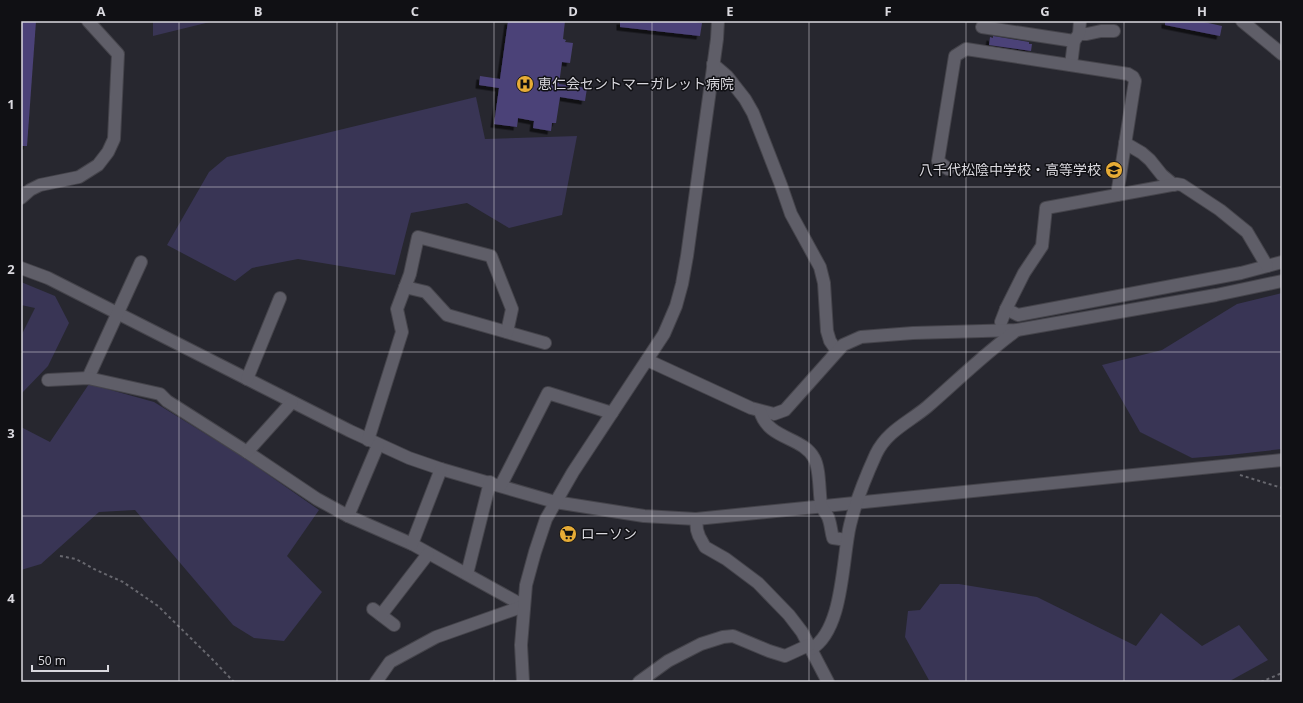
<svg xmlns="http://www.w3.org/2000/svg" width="1303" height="703" font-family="'Open Sans','Noto Sans JP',sans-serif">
<defs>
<filter id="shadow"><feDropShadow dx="-3.5" dy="3.5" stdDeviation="0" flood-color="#0009"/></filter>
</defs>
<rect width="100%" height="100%" fill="#27272f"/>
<!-- green -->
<g fill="#393555">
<path d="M153 21H214L153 36Z"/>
<path d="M476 97 485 139 577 136 562 215 509 228 467 203 411 213 395 275 298 259 252 268 235 281 167 245 209 172 227 157Z"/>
<path d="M21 282 55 296 69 323 48 366 21 394V336L35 308 21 305Z"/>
<path d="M1282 293V449L1229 455 1192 458 1140 432 1102 365 1162 350 1237 304Z"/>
<path d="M89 384 154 402 243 457 319 510 287 556 322 592 284 641 254 638 233 625 135 510 99 512 41 564 21 570V427L50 442Z"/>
<path d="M940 584H959L1037 597 1136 646 1161 613 1202 646 1239 625 1268 660 1228 682H930L905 637 908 611 920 610Z"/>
</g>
<!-- building -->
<g fill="#4c4378" filter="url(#shadow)">
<path d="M21 21H36L27 146H21Z"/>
<path d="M508 21H565L563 39 566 40 565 42 573 43 570 63 562 62 559 84 587 88 585 101 560 97 556 123H552L551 131 533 128 534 121 518 118 517 127 494 124 499 88 479 85 480 76 500 79Z"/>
<path d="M620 21H689L702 23 700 36 620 27Z"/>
<path d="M1165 21H1199L1222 26 1220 36 1165 25Z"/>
<path d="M993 36 1029 42V44H1032L1031 51 989 45 990 37 993 38Z"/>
</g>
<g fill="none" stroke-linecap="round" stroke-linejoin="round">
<!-- minor casing -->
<g stroke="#45444b" stroke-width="14">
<g id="minor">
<path d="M1242 21 1282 54"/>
<path d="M982 27 1074 41"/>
<path d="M1079 34H1087L1101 31H1114"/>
<path d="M713 64 727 76 745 99 753 113 781 185 791 214 820 267 824 283 827 331 830 341 837 351"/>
<path d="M1071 65 1074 41 1079 34 1080 21"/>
<path d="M1125 143 1142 153 1150 160 1162 175 1174 185"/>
<path d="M948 169 938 161 955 56 966 49 1128 74 1133 77 1135 81 1117 195"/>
<path d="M21 198 30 190 40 185 79 177 98 165 108 152 114 139 118 54 88 21"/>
<path d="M21 268 48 278 350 431 409 458 441 469 555 502 644 516 696 519 1282 460"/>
<path d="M405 287 426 292 447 315 545 343"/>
<path d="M1006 309 1018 315 1241 273 1282 262"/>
<path d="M1001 322 1006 309 1024 273 1042 246 1046 208 1177 184 1182 185 1220 210 1247 232 1267 266"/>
<path d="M647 360 751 408 774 414 785 410 843 345 861 337 913 333 1017 330 1216 295 1282 281"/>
<path d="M88 378 141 262"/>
<path d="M247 379 280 298"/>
<path d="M48 380 88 378 160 394 167 401 247 452 317 499 348 516 412 544 524 606"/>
<path d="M760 411C768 440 802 436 814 458 820 468 819 492 821 504 821 509 826 512 828 517 831 524 831 532 833 538L847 540"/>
<path d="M368 440 402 332 397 309 410 274 418 237 491 256 512 309 507 332"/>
<path d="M247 452 292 402"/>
<path d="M501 485 548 393 612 413"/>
<path d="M348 516 378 445"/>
<path d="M696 519 697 530 699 536 705 547 726 559 758 583 789 615 802 632 828 682"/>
<path d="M412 544 441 469"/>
<path d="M467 574 490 482"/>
<path d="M373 609 394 625"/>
<path d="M381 615 428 554"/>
<path d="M811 649C844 630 842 558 850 525 856 500 866 476 876 454 887 431 909 422 927 407 957 381 985 353 1017 330"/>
<path d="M376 682 390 662 436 637 524 606"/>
<path d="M523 682 521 645 526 585 535 552 546 519 573 472 664 334 676 306 682 284 687 256 717 39 718 21"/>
<path d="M639 682 668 661 701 644 723 637 733 636 769 651 785 656 809 645"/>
</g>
</g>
<!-- path -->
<g stroke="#67676e" stroke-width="2" stroke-dasharray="3 3" stroke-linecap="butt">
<path d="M1240 475 1282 488"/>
<path d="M60 556 76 559 96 570 123 582 158 606 212 659 234 682"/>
<path d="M1261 682 1282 673"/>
</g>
<!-- minor -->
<use href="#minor" stroke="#5f5e68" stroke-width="12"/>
</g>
<!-- grid -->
<path fill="none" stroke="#dad9df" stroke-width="1" stroke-opacity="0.55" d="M179 21V682M337 21V682M494 21V682M652 21V682M809 21V682M966 21V682M1124 21V682M21 187H1282M21 352H1282M21 516H1282"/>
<!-- icons -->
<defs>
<g id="hospital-disc" transform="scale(0.9)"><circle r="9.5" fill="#e7ac36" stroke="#101014"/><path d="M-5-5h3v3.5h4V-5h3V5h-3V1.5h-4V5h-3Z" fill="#111"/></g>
<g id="school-disc" transform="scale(0.9)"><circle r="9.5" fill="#e7ac36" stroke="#101014"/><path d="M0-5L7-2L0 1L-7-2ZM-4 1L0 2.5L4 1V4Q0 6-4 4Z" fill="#111"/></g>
<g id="supermarket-disc" transform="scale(0.9)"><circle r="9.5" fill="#e7ac36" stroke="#101014"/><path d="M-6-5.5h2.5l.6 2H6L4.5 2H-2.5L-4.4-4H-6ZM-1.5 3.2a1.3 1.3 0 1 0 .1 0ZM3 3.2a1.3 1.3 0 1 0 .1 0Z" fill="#111"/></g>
</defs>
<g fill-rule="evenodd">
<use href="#hospital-disc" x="525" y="84"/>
<use href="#school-disc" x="1114" y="170"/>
<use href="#supermarket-disc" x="568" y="534"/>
</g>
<g text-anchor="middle" stroke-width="3" stroke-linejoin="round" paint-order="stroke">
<!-- poi labels -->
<g font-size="14" fill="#dad9df" stroke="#101014" text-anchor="start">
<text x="538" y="89">恵仁会セントマーガレット病院</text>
<text x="1101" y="175" text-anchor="end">八千代松陰中学校・高等学校</text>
<text x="581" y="539">ローソン</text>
</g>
</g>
<!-- border -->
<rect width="1303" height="703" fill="none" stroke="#101014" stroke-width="44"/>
<!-- scale -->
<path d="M32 665v6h76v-6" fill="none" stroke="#dad9df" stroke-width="2"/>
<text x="38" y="665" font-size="12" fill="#dad9df" stroke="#101014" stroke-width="3" paint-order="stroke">50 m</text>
<rect x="22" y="22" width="1259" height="659" fill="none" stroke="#dad9df" stroke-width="1.5"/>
<g font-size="13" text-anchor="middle" font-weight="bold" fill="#dad9df">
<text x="101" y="16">A</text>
<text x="258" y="16">B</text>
<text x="415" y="16">C</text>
<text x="573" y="16">D</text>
<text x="730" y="16">E</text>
<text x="888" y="16">F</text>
<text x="1045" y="16">G</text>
<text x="1202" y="16">H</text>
<text x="11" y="109">1</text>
<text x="11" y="274">2</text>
<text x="11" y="438">3</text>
<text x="11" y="603">4</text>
</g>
</svg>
